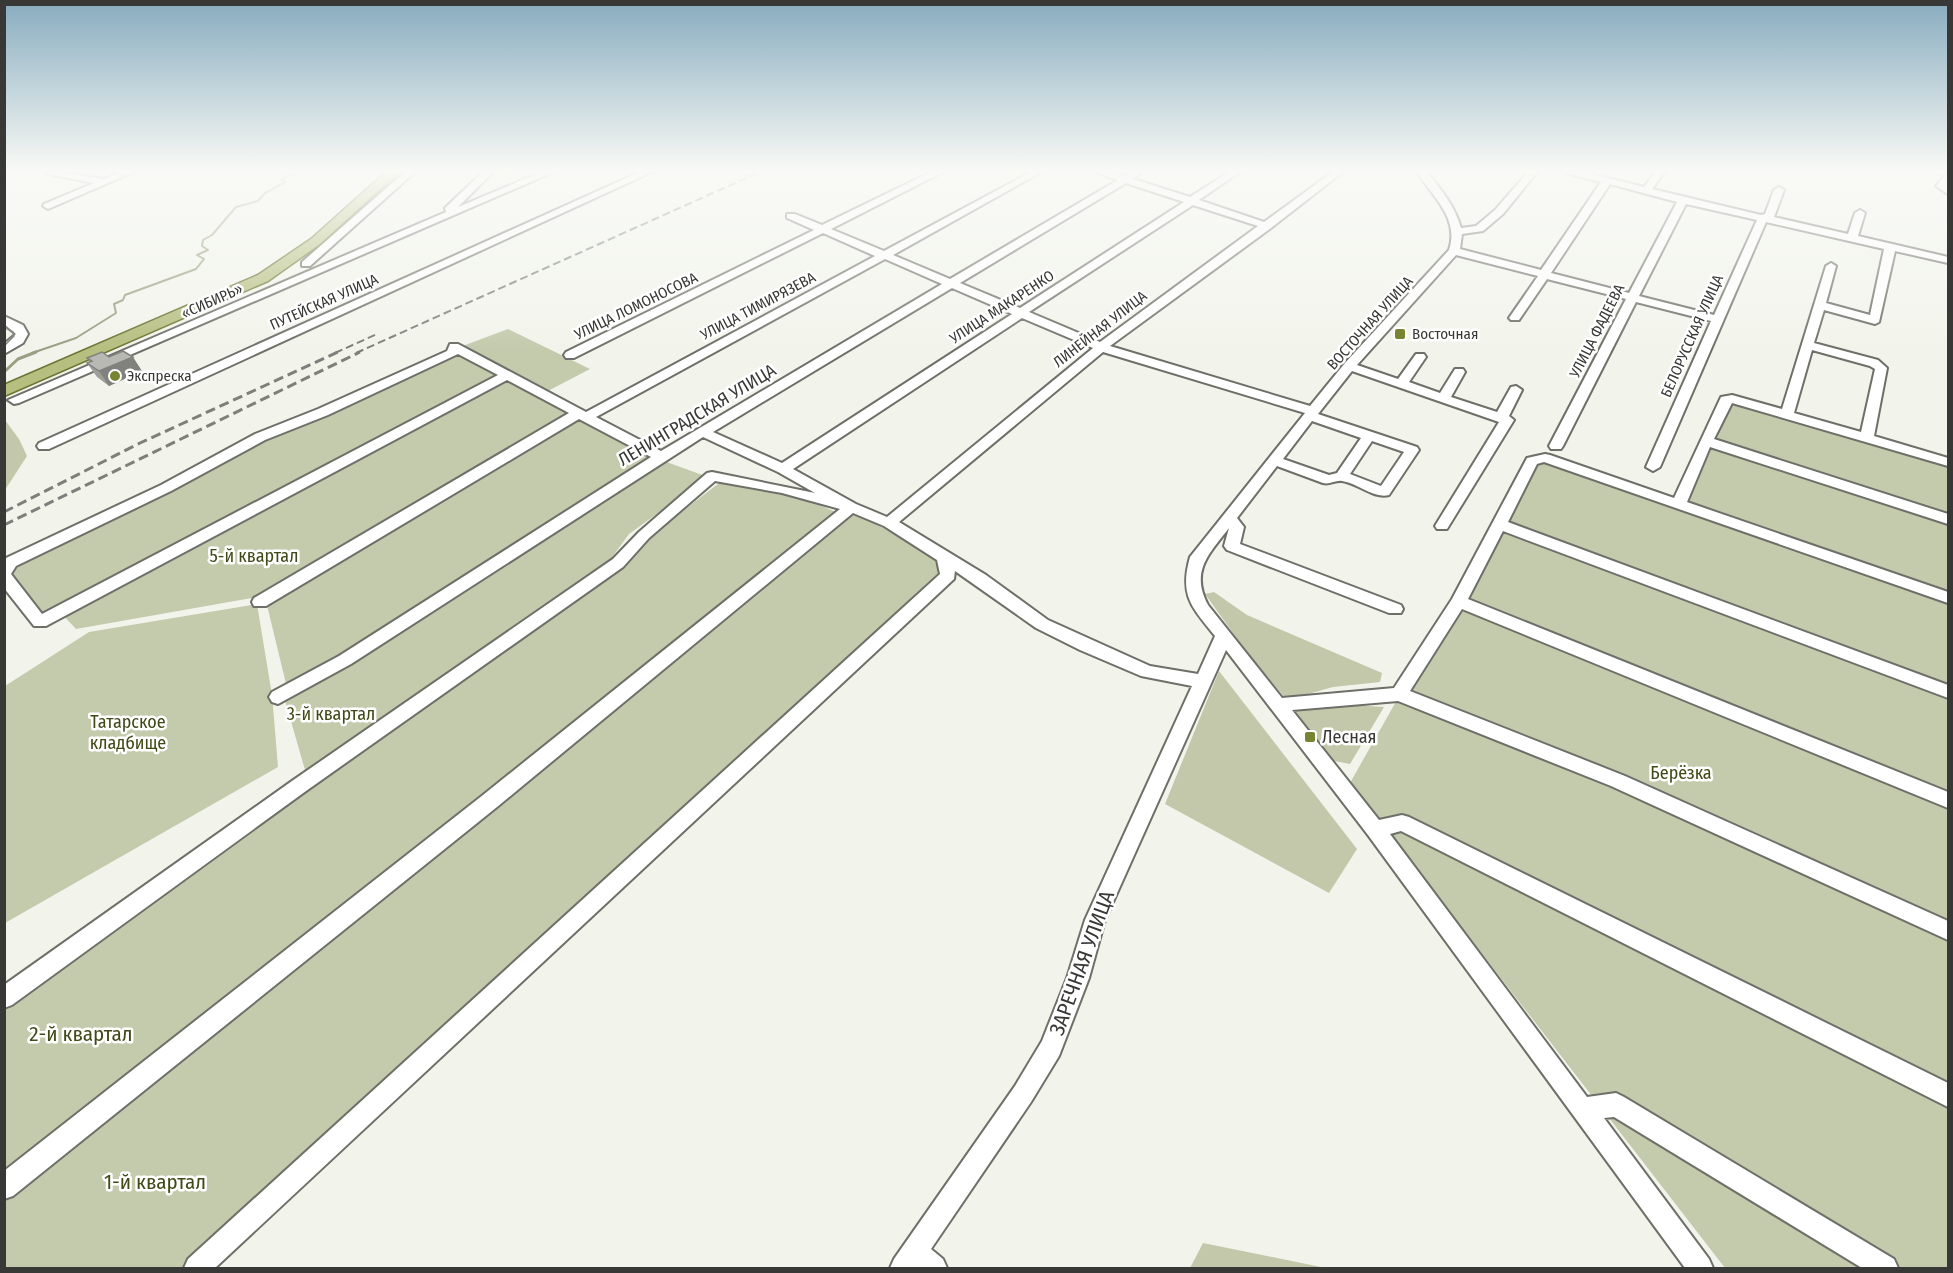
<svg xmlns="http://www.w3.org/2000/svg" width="1953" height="1273" font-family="'Fira Sans Condensed',sans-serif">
<rect width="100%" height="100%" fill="#f2f4ec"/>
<!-- green -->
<g fill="#c4caac">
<path d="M508 329 590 369 546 392 460 347Z"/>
<path d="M459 352 503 375 43 617 9 574 17 562 264 441Z"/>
<path d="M505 377 573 411 268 595 76 629 60 612Z"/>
<path d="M1726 400H1742L1948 462V1268H1725L1350 783 1532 461 1545 458 1679 504Z"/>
<path d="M579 416 657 457 287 688 266 601Z"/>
<path d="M661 460 708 477 629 534 610 560 307 777 284 697Z"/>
<path d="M723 480 792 493 838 513 5 1180V1005L625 567 645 540Z"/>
<path d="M852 510 938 560V573L187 1268H5V1193Z"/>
<path d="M257 604 272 695 278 767 5 923V686L89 632Z"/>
</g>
<!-- forest -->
<g fill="#c2c8a9">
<path d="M5 420 19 439 27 456 5 490Z"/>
<path d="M1214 592 1247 615 1382 673 1380 682 1333 687 1287 700 1248 654 1205 594Z"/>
<path d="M1219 671 1357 849 1329 893 1165 804Z"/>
<path d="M1318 703 1384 707 1350 764 1334 761 1292 707Z"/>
<path d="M1203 1243 1326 1268H1190Z"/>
</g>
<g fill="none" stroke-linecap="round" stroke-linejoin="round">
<!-- stream-far1 -->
<path stroke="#999f81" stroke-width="2" d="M32 353 76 338 116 313 114 304 123 300 125 295 196 269 204 259 197 255 208 250 202 246 203 240 212 235 236 207 258 201 265 193 286 182 280 180 299 171"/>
<!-- stream -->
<path stroke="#999f81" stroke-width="3" d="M4 372 18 359 36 352"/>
<!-- minor casing -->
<g stroke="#6e6f68" stroke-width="4">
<g id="minor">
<path d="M47 171 104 179 124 171H136L48 209 43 206 44 204 94 183 48 174Z"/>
<path d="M406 171H416L310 266H302V262Z"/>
<path d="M484 171H494L458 207 544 171H556L19 403 14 404 8 400 446 212 445 208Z"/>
<path d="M642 171H654L49 449H39L37 446 39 443Z"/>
<path d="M933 171H945L831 229 884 251 1033 171H1043L893 255 950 279 1118 180 1098 173 1097 171H1109L1124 176 1133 171H1143L1133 179 1190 197 1231 171H1241L1199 200 1264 222 1334 171H1344L1271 228 1110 346 1310 406 1345 363 1449 250C1460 217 1431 196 1417 171H1426C1440 188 1455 206 1461 228L1476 226 1495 210 1529 171H1538L1503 214 1483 231 1462 234 1460 249 1541 270 1601 182 1566 173 1565 171H1579L1644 187 1656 171H1665L1652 189 1761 215 1765 214 1774 190 1779 187 1784 190 1774 217 1848 234 1855 213 1860 210 1865 213 1858 236 1948 257V263L1895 251 1879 322 1875 324 1824 310 1814 343 1878 360 1887 368 1874 436 1948 458V466L1732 403 1714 439 1948 514V524L1710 447 1687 502 1948 592V603L1544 462 1537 464 1508 522 1948 685V698L1503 531 1468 599 1948 792V808L1462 609 1410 691 1625 776 1948 921V940L1611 786 1398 701 1292 710 1379 820 1402 815 1409 817 1948 1083V1107L1401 831 1390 834 1587 1097 1616 1093 1624 1097 1894 1259 1898 1268H1862L1614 1117 1604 1118 1709 1259 1713 1268H1685L1368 835 1226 650 1105 920 1089 978 1059 1056 1031 1102 931 1249 943 1259 947 1268H890L894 1259 1015 1086 1042 1041 1067 978 1085 920 1192 686 1141 676 1080 650 1036 628 955 571 954 579 215 1268H184L188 1259 940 574 937 560 884 526 853 513 497 807 13 1196 4 1199V1171L483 795 840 509 782 493 715 481 649 538 623 567 306 791 12 1005 4 1008V985L292 781 613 559 639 532 707 473 712 472 815 493 778 472 703 437 351 664 278 704 272 702 269 697 272 692 339 656 651 457 579 419 266 606H254L252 602 254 598 569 413 507 380 46 626H34L4 588 6 558 161 485 255 434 318 409 447 351 450 344H458L586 412 875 256 823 233 574 358H566L564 355 566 352 814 230 787 218V214H795L822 225ZM1126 183 1184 202 1020 308 960 283ZM1610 184 1677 202 1629 293 1551 273ZM1686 204 1757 220 1714 315 1639 296ZM1193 205 1258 226 1100 342 1029 312ZM1766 222 1884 249 1870 315 1826 303 1836 266 1831 263 1826 266 1782 409 1732 395 1721 397 1674 498 1550 455 1545 454 1527 458 1452 599 1394 688 1282 698 1208 605C1190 571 1209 554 1229 528L1224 546 1227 550 1389 613H1401L1403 609 1401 605 1240 544 1244 527 1237 518 1277 466 1323 483C1330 485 1335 480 1342 481 1358 483 1373 499 1389 495L1419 450 1417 447 1318 414 1352 371 1499 422 1435 526 1437 529H1447L1514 420 1509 416 1522 390 1516 386 1511 387 1497 412 1451 397 1465 372 1463 369H1455L1440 393 1409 382 1426 357 1424 354H1416L1398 379 1357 365 1456 255 1538 276 1509 318 1511 320H1519L1547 279 1626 299 1549 446 1551 449H1561L1563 446 1636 302 1711 321 1646 467 1653 471 1660 467ZM885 259 942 284 661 451 596 417ZM952 288 1012 314 782 463 713 432ZM1022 318 1093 348 887 517 856 504 793 469ZM1812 350 1870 366 1875 369 1861 432 1794 413ZM1103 352 1305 413 1190 557C1179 596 1192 607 1215 636L1198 674 1150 666 1048 620 986 575 899 522ZM458 354 498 375 42 614 11 574 16 566 171 491 265 440 328 415ZM1312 421 1361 438 1337 473 1329 475 1283 459ZM1372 441 1404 452 1381 486 1350 474Z"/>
<path d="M1948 174V194L1936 186 1945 175Z"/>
<path d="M4 316 23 325 28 334 23 343 4 354V344L16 334 4 324Z"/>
</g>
</g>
<!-- major casing -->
<g stroke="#6b7430" stroke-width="3">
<path id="major" d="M387 171H400L320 244 268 281 4 396V385L258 275 311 239Z"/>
</g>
<!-- minor -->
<use href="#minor" fill="#fff" fill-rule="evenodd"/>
<!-- major -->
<use href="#major" fill="#b6be80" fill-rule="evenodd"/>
<!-- tram -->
<path stroke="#7d7f7a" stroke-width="1.5" d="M4 327 13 332 14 336 4 346"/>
<!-- rail-far1 -->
<g stroke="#7d7f7a" stroke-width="2" stroke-dasharray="8 4" stroke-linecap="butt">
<path d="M335 353 377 334"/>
<path d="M356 353 762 171"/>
</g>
<!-- rail -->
<g stroke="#7d7f7a" stroke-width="3" stroke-dasharray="10 5" stroke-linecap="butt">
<path d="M4 512 140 443 338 352"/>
<path d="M4 525 360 352"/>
</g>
</g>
<!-- wall -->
<path fill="#9e9f99" d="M109 357 142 371 109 386 97 377 87 363 90 362 87 358Z"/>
<!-- shaded-wall -->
<path fill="#81827d" d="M133 357 142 371 109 386 99 371Z"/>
<!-- building -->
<path fill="#b8b9b2" stroke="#81827d" stroke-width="1.5" d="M123 351 133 357 99 371 87 363 92 361 87 358 102 352 109 357Z"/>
<!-- sky -->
<linearGradient id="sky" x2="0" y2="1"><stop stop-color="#88acbf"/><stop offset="0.49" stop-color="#f9faf6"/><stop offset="1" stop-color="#f9faf6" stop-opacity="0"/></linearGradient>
<rect width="1953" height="349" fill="url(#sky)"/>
<!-- markers -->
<g fill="#788431" stroke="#fff" stroke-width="2">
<rect x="1394" y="328" width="12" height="12" rx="3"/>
<circle cx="115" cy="376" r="6"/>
<rect x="1304" y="731" width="12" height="12" rx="3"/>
</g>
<g text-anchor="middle" stroke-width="5" stroke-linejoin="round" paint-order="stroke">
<!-- far-street labels -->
<g font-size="15" fill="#383936" stroke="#fff">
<text transform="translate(212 301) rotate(-24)" y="5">«СИБИРЬ»</text>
<text transform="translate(324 302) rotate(-24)" y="5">ПУТЕЙСКАЯ УЛИЦА</text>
<text transform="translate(636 306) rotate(-26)" y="5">УЛИЦА ЛОМОНОСОВА</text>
<text transform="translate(758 306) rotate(-28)" y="5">УЛИЦА ТИМИРЯЗЕВА</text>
<text transform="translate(1002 307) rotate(-33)" y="5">УЛИЦА МАКАРЕНКО</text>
<text transform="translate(1370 323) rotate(-48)" y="5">ВОСТОЧНАЯ УЛИЦА</text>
<text transform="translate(1100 329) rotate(-38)" y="5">ЛИНЕЙНАЯ УЛИЦА</text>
<text transform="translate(1597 331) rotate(-63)" y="5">УЛИЦА ФАДЕЕВА</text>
<text transform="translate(1692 336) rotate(-66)" y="5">БЕЛОРУССКАЯ УЛИЦА</text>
</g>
<!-- far-poi labels -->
<g font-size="15" fill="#383936" stroke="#fff" text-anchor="start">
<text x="1412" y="339">Восточная</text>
<text x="127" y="381">Экспреска</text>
</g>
<!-- street labels -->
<g font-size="18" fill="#383936" stroke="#fff">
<text transform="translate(697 415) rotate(-31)" y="6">ЛЕНИНГРАДСКАЯ УЛИЦА</text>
</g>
<!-- park labels -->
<g font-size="18" fill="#424916" stroke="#fff">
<text x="254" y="562">5-й квартал</text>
<text x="331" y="720">3-й квартал</text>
<text x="128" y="728">Татарское<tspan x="128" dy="21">кладбище</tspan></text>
<text x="1681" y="779">Берёзка</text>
</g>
<!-- poi labels -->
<g font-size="18" fill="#383936" stroke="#fff" text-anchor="start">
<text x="1322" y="743">Лесная</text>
</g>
<!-- near-street labels -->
<g font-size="21" fill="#383936" stroke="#fff">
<text transform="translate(1082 963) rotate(-70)" y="7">ЗАРЕЧНАЯ УЛИЦА</text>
</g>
<!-- near-park labels -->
<g font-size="21" fill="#424916" stroke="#fff">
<text x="81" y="1041">2-й квартал</text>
<text x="155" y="1189">1-й квартал</text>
</g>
</g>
<!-- border -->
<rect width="1953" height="1273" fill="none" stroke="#383936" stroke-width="12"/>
</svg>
